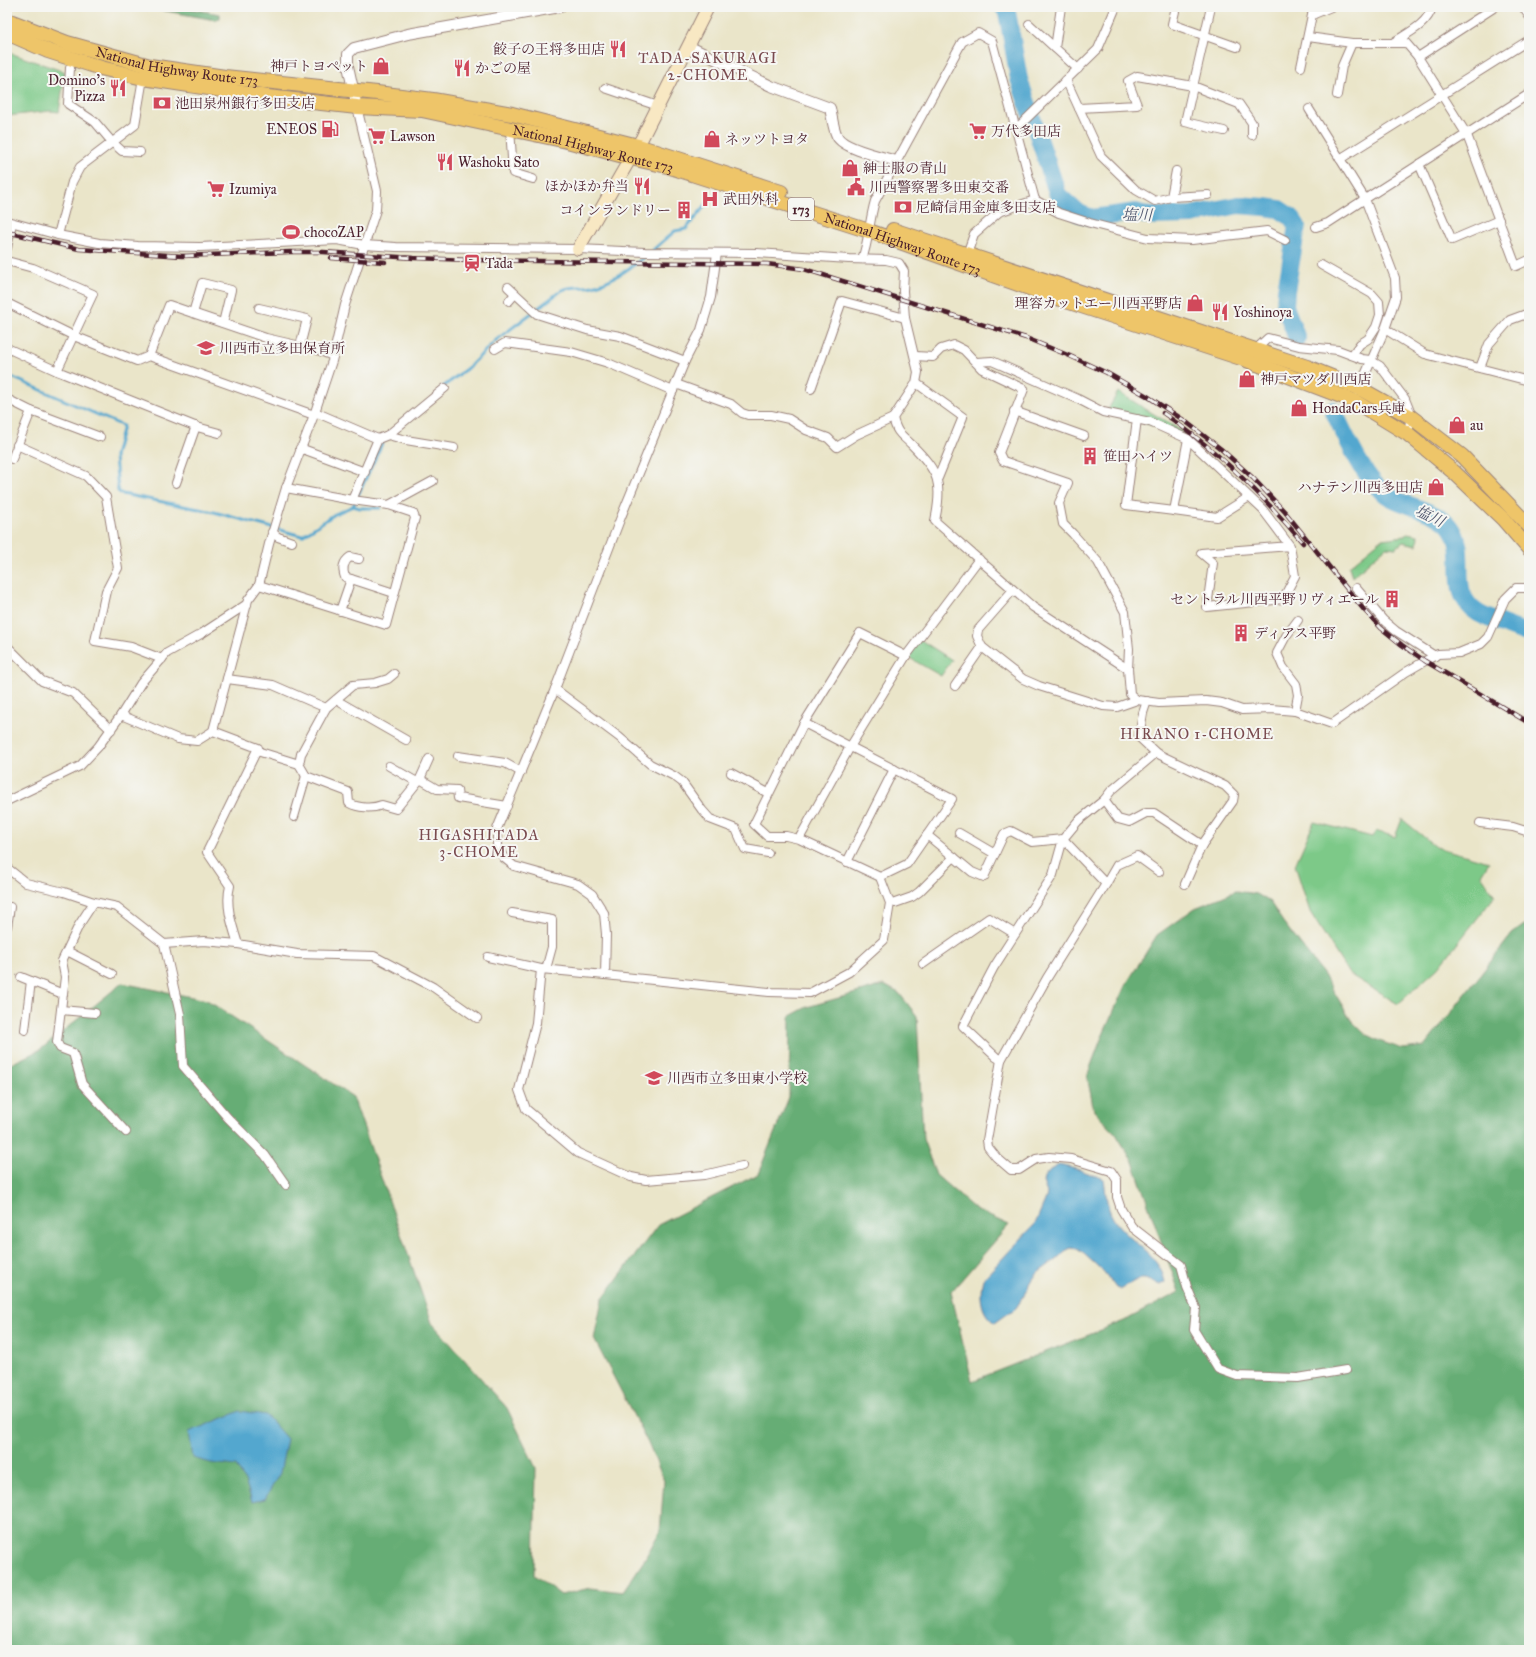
<svg xmlns="http://www.w3.org/2000/svg" width="1536" height="1657" font-family="'IM FELL Great Primer','Noto Serif JP',serif">
<rect width="100%" height="100%" fill="#f6f6f2"/>
<filter id="ink" filterUnits="userSpaceOnUse"><feTurbulence type="fractalNoise" baseFrequency=".025" numOctaves="2"/><feDisplacementMap in="SourceGraphic" scale="8" xChannelSelector="R" yChannelSelector="G"/><feConvolveMatrix kernelMatrix="1 2 1 2 8 2 1 2 1" color-interpolation-filters="sRGB"/></filter>
<filter id="wash" filterUnits="userSpaceOnUse"><feTurbulence type="fractalNoise" baseFrequency=".012" numOctaves="4" result="noise"/><feDisplacementMap in="SourceGraphic" scale="16" xChannelSelector="R" yChannelSelector="G"/><feGaussianBlur stdDeviation="0.9" result="paint"/><feColorMatrix in="noise" values="0 0 0 0 0 0 0 0 0 0 0 0 0 0 0 0 0 1.4 0 .05"/><feComposite in="paint" operator="in"/></filter>
<g filter="url(#wash)">
<rect width="100%" height="100%" fill="#eae5c9"/>
<!-- green -->
<g fill="#7dc988" stroke="#64745a">
<path d="M7 52 65 72 59 112 50 111 7 116Z"/>
<path d="M1118 392 1188 435 1106 413Z"/>
<path d="M1407 533 1418 535 1417 545 1403 542 1396 548 1386 547 1352 577 1349 566 1382 539 1405 536Z"/>
<path d="M919 639 952 660 941 676 906 656Z"/>
<path d="M1402 819 1436 847 1489 862 1481 875 1495 896 1438 968 1398 1004 1349 974 1310 912 1295 865 1314 822 1372 837 1376 831 1395 837Z"/>
</g>
<!-- forest -->
<g fill="#66ad74" stroke="#586650">
<path d="M144 7H180L220 14V18L215 20Z"/>
<path d="M1236 891 1257 894 1270 902 1283 922 1324 975 1351 1020 1364 1033 1382 1042 1403 1049 1425 1046 1512 934 1524 925H1529V1650H7V1066L41 1049 122 983 207 1000 353 1097 432 1323 507 1408 536 1468 534 1575 561 1595 590 1588 623 1592 643 1562 660 1531 664 1481 650 1447 594 1339 602 1299 658 1225 758 1174 789 1097 790 1016 807 1007 884 985 899 993 917 1016 923 1139 936 1175 976 1210 1009 1225 951 1292 972 1381 1124 1321 1179 1292 1133 1162 1116 1134 1094 1111 1087 1076 1101 1039 1125 986 1157 935 1195 908Z"/>
</g>
<!-- water -->
<g fill="#53a7cf" stroke="#4e637d">
<path d="M1059 1165 1080 1170 1104 1179C1106 1192 1106 1206 1113 1218 1127 1241 1160 1254 1165 1282L1160 1285C1139 1275 1141 1278 1120 1289L1116 1288 1104 1272 1084 1254 1077 1249 1071 1248 1065 1251 1057 1259 1039 1272 1030 1282 1025 1294 1016 1308 995 1323C980 1314 979 1294 983 1279L1035 1224 1046 1198 1047 1193 1043 1182 1044 1177 1050 1170Z"/>
<path d="M240 1411 266 1415 287 1439 280 1473 265 1499 252 1502 246 1483 236 1466 211 1463 193 1458 189 1432Z"/>
</g>
<g fill="none" stroke-linecap="round" stroke-linejoin="round">
<!-- stream -->
<g stroke="#53a7cf" stroke-width="3">
<path d="M653 250 675 231 686 229 709 201"/>
<path d="M7 375 123 426 115 456 118 491 122 494 214 512 302 536 335 514 353 506 360 508H380"/>
<path d="M443 387 470 366 495 341 562 290C572 286 583 288 593 286 615 280 631 267 649 254"/>
<path d="M353 506 384 439"/>
</g>
<!-- river -->
<g stroke="#53a7cf" stroke-width="18">
<path d="M1003 7 1007 12 1019 79 1058 195 1078 213 1093 218 1136 212 1148 216 1191 215 1238 205 1265 207 1279 209 1291 217 1297 226 1286 291 1285 306 1297 339"/>
<path d="M1333 410C1346 436 1366 487 1394 499 1408 506 1439 513 1449 525 1472 552 1444 591 1478 613 1492 621 1514 628 1529 634"/>
</g>
</g>
</g>
<g filter="url(#ink)">
<g fill="none" stroke-linecap="round" stroke-linejoin="round">
<!-- minor casing -->
<g stroke="#9a827a" stroke-width="10">
<g id="minor">
<path d="M1061 7 1055 48 1078 69"/>
<path d="M1176 7 1172 24 1237 47"/>
<path d="M1211 7 1185 122 1224 131"/>
<path d="M1313 7 1312 15 1331 7"/>
<path d="M1495 7 1418 57 1467 135 1516 266 1529 260"/>
<path d="M1523 7 1529 16"/>
<path d="M1029 24 1055 48"/>
<path d="M1308 37 1352 43 1342 66 1337 95"/>
<path d="M1394 42C1408 33 1428 24 1432 7"/>
<path d="M1352 43H1406L1418 57"/>
<path d="M1301 67 1312 15"/>
<path d="M70 68 68 104 95 122 112 142 122 151 140 152"/>
<path d="M1066 80 1101 156 1136 190 1155 201 1171 197 1176 171"/>
<path d="M605 88 658 106"/>
<path d="M1079 108 1137 105 1128 81 1137 76 1193 86 1239 104 1252 123V135"/>
<path d="M1309 109 1365 199 1328 223 1316 227"/>
<path d="M510 128 513 173 533 179"/>
<path d="M1016 129 1098 49 1116 7"/>
<path d="M1340 159 1529 40"/>
<path d="M1419 164 1452 240 1499 220"/>
<path d="M1171 197 1208 195"/>
<path d="M1035 200 1059 213 1090 223 1148 238 1192 240 1267 231 1285 240"/>
<path d="M7 221 58 235 99 243 138 246 200 247 337 240 364 245 396 247 578 249 645 252 756 253 849 259 886 260 899 263 904 271 903 291 905 318 918 372 916 383 893 418C897 434 901 434 912 445 939 472 943 483 935 521L1033 607 1128 669"/>
<path d="M58 235 72 182 80 167 135 125 143 78"/>
<path d="M7 248 12 223"/>
<path d="M717 253 711 297 701 330 685 361 621 517 555 689 497 829V847L504 858 514 866 578 884 592 894 604 913 606 934 605 975 769 992 810 993 849 972 884 940 890 903 880 877 799 839 850 747 906 656 979 559"/>
<path d="M862 259C869 241 869 221 875 201L962 42 978 33 992 41 1035 200 999 212 974 234 966 257"/>
<path d="M7 261 33 268 93 294 57 371"/>
<path d="M1321 265 1372 294 1379 302 1380 315 1376 327 1368 339 1360 344 1352 355"/>
<path d="M508 287 537 314 587 330 620 336 685 361"/>
<path d="M509 301 515 294"/>
<path d="M7 303 74 336 137 361 149 356 314 415"/>
<path d="M259 308 307 319 300 346"/>
<path d="M193 313 202 283 231 290 223 323"/>
<path d="M1385 329 1425 354 1529 381"/>
<path d="M7 348 57 371 197 427 219 433"/>
<path d="M495 349 505 343 513 344 571 352 608 363 673 391"/>
<path d="M1254 351 1268 338 1299 346 1338 350 1362 359 1370 360 1380 366 1405 399 1411 414 1408 434"/>
<path d="M149 356 169 305 266 338 318 350 333 356"/>
<path d="M915 356 933 357 941 349 954 345 964 350 982 369 1024 389 999 453 1003 461 1068 483 1059 503 1063 524 1073 534 1098 562 1125 612 1129 649 1128 669 1130 694 1137 700 1159 703 1206 701 1222 703 1242 710 1271 709 1295 711 1332 724 1406 672 1425 661 1438 654 1459 653 1481 644 1488 637 1505 599 1516 588H1529"/>
<path d="M976 362 992 361 1078 399 1103 412 1150 422 1188 439 1263 510 1290 546 1295 576 1283 599 1207 607 1213 563 1201 553 1290 546"/>
<path d="M1480 368 1489 344 1510 320 1529 313"/>
<path d="M916 383 963 417 938 478"/>
<path d="M676 384 731 404 742 413 748 415H771L789 419 806 430 828 438 837 447 856 435 893 418"/>
<path d="M811 389 842 301 905 318"/>
<path d="M1358 391 1385 329 1396 297 1395 278 1365 199 1529 94"/>
<path d="M7 399 31 411 100 437"/>
<path d="M1014 411 1084 436"/>
<path d="M315 412 378 439 388 435 445 388"/>
<path d="M1137 419 1126 505 1174 511 1188 439"/>
<path d="M388 435 406 440 454 448"/>
<path d="M17 445 86 476 106 497 118 568 106 591 95 641 131 647 162 659"/>
<path d="M300 448 365 472"/>
<path d="M12 459 31 411"/>
<path d="M176 483 196 426"/>
<path d="M352 500 378 439"/>
<path d="M389 505 433 481"/>
<path d="M1174 511 1217 517 1249 497"/>
<path d="M272 532 278 537 292 542"/>
<path d="M359 559 350 557C343 562 342 569 345 577L394 593"/>
<path d="M259 585 386 625 415 518 413 513 389 505 352 500 286 488"/>
<path d="M1356 588 1383 620 1396 631 1435 656"/>
<path d="M1013 590 978 630 977 636 982 647 1023 679 1039 686 1103 706 1117 707 1137 700"/>
<path d="M340 611 351 579"/>
<path d="M7 646 42 681 73 693 111 730"/>
<path d="M227 679 273 685 326 708"/>
<path d="M955 686 982 647"/>
<path d="M555 689 619 737 650 764 674 776 682 782 702 810 710 819 736 829 745 849 768 853"/>
<path d="M336 700 406 740"/>
<path d="M1295 711 1298 695 1296 684 1283 667 1277 653 1286 636 1298 620"/>
<path d="M121 715 178 739 197 741 213 731 258 748 207 852 230 886C225 905 232 925 238 944L297 954 374 956 433 987 477 1018"/>
<path d="M804 723 952 799 907 864 880 877"/>
<path d="M213 731 248 600 259 585 269 544 286 488 314 415 332 361 345 305 376 210 377 191 357 107"/>
<path d="M257 751 299 764 301 754 326 708 353 685 375 683 388 679 394 674"/>
<path d="M1156 753 1225 786 1234 795 1233 801 1202 845 1185 884"/>
<path d="M458 756 505 763 521 772"/>
<path d="M299 764 306 776 348 792 349 803C358 808 372 809 382 805L396 809 420 779 429 759"/>
<path d="M389 766 417 782"/>
<path d="M731 773 768 793"/>
<path d="M420 779 437 789 457 790 458 798 507 806"/>
<path d="M1104 800 1118 819 1129 822 1146 813H1154L1202 845"/>
<path d="M7 801 80 766 98 747 121 715 141 683 167 653 201 634 247 604"/>
<path d="M294 817 306 776"/>
<path d="M1480 823 1513 827 1529 832"/>
<path d="M959 833 995 854"/>
<path d="M927 835 972 872 984 877 1004 834 1011 831 1032 842 1063 839"/>
<path d="M799 839 786 836H767L754 824 804 723 860 633 906 656"/>
<path d="M1063 839 1106 884 1047 978 1001 1060 987 1140 988 1147 996 1157 1011 1170H1019L1036 1159 1049 1157 1071 1159 1111 1171 1117 1180V1197L1121 1209 1132 1227 1181 1265 1187 1287 1196 1308 1194 1330 1218 1369 1237 1376 1298 1378 1346 1370"/>
<path d="M847 862 894 769"/>
<path d="M7 868 26 883 64 892 94 902 117 907 164 944 180 1014 183 1066 228 1118 265 1155 286 1185"/>
<path d="M1106 884 1117 865 1137 856 1159 872"/>
<path d="M94 902 79 925 62 961 65 977 57 1042 60 1048 73 1053 82 1084 126 1132"/>
<path d="M895 903 912 897 919 892 954 857"/>
<path d="M512 913 552 920V947L546 969"/>
<path d="M7 927 10 907"/>
<path d="M164 944 204 941 238 944"/>
<path d="M67 951 112 974"/>
<path d="M488 957 541 969"/>
<path d="M923 964 989 918 1015 934"/>
<path d="M605 975 541 969 536 1023 519 1090 526 1109 578 1153 631 1177 646 1180 704 1175 742 1166"/>
<path d="M21 977 63 994"/>
<path d="M61 1010 95 1013"/>
<path d="M25 1030 31 981"/>
<path d="M1001 1060 996 1057 963 1026 994 967 1053 875 1063 839 1078 821 1104 800 1111 791 1156 753 1139 737 1143 713 1147 701"/>
</g>
</g>
<!-- tertiary casing -->
<g stroke="#9a827a" stroke-width="12">
<g id="tertiary">
<path d="M688 46 771 86 830 108C832 117 833 128 837 136 843 149 883 157 897 161"/>
<path d="M357 107 348 66V54L354 48 408 34 560 7"/>
</g>
</g>
<!-- secondary casing -->
<g stroke="#9a827a" stroke-width="14">
<path id="secondary" d="M578 249 642 138 708 7"/>
</g>
<!-- trunk casing -->
<g stroke="#9a827a" stroke-width="16">
<g id="trunk">
<path id="s1" d="M7 20 67 43 150 66 225 77 377 93 433 100 512 114 638 146 781 192"/>
<path id="s2" d="M7 33 48 51 101 68 143 78 268 97 357 107 422 110 567 141 631 158 667 166 869 231 1060 299 1244 359 1354 401 1408 434 1455 473 1503 519 1529 549"/>
<path d="M893 230 1307 367 1359 388 1411 417 1462 456 1529 526"/>
</g>
</g>
<!-- minor -->
<use href="#minor" stroke="#fff" stroke-width="8"/>
<!-- tertiary -->
<use href="#tertiary" stroke="#fff" stroke-width="10"/>
<!-- secondary -->
<use href="#secondary" stroke="#f8e8c3" stroke-width="12"/>
<!-- trunk -->
<use href="#trunk" stroke="#eec569" stroke-width="14"/>
<!-- rail casing -->
<g stroke="#4a1f2b" stroke-width="4.5">
<g id="rail">
<path d="M7 232 79 249 182 256 290 252H323L414 258 471 260 767 264 804 269 1026 338 1070 356 1107 373 1147 396 1185 421 1221 449 1253 478 1285 512 1364 610 1381 628 1402 645 1425 661 1529 723"/>
<path d="M331 258 385 262"/>
<path d="M1163 413C1216 449 1262 494 1303 543"/>
</g>
</g>
<!-- rail -->
<use href="#rail" stroke="#f6f6f2" stroke-width="3" stroke-dasharray="9" stroke-linecap="butt"/>
</g>
</g>
<!-- icons -->
<defs>
<g id="restaurant-bare" transform="scale(1.38)"><path d="M-5-6h1v4h1v-4h1v4h1v-4h1v5L-1.5 .5V6h-2V.5L-5-1ZM5-6V6H3V1.5H1.5Q1.5-4 5-6Z" fill="#d1495b" stroke="#f6f6f2" stroke-width="2.5" paint-order="stroke"/></g>
<g id="shop-bare" transform="scale(1.38)"><path d="M-5-2.5h2.3a2.7 3.5 0 0 1 5.4 0H5L5.5 6h-11ZM-1.5-2.5h3a1.5 2.3 0 0 0-3 0Z" fill="#d1495b" stroke="#f6f6f2" stroke-width="2.5" paint-order="stroke"/></g>
<g id="bank-bare" transform="scale(1.38)"><path d="M-6-4H6V4H-6ZM0-2.3a2.3 2.3 0 1 0 0 4.6a2.3 2.3 0 1 0 0-4.6Z" fill="#d1495b" stroke="#f6f6f2" stroke-width="2.5" paint-order="stroke"/></g>
<g id="fuel-bare" transform="scale(1.38)"><path d="M-5.5-6h7V0h2V4h1.3V-2.5L3-4.5l.8-.8L6-3V5H2.5V1h-1V6h-7ZM-4.2-4.7v3.2H.2V-4.7Z" fill="#d1495b" stroke="#f6f6f2" stroke-width="2.5" paint-order="stroke"/></g>
<g id="supermarket-bare" transform="scale(1.38)"><path d="M-6-5.5h2.5l.6 2H6L4.5 2H-2.5L-4.4-4H-6ZM-1.5 3.2a1.3 1.3 0 1 0 .1 0ZM3 3.2a1.3 1.3 0 1 0 .1 0Z" fill="#d1495b" stroke="#f6f6f2" stroke-width="2.5" paint-order="stroke"/></g>
<g id="civic-bare" transform="scale(1.38)"><path d="M-.6-6.5H3V-4.5H.6V-3L4-1V1h2V6H-6V1h2V-1L-.6-3ZM-1.2 2.5V6h2.4V2.5Z" fill="#d1495b" stroke="#f6f6f2" stroke-width="2.5" paint-order="stroke"/></g>
<g id="hospital-bare" transform="scale(1.38)"><path d="M-5-5h3v3.5h4V-5h3V5h-3V1.5h-4V5h-3Z" fill="#d1495b" stroke="#f6f6f2" stroke-width="2.5" paint-order="stroke"/></g>
<g id="building-bare" transform="scale(1.38)"><path d="M-4-6H4V6H1V3H-1V6H-4ZM-2.5-4.3h1.7v1.8h-1.7ZM.8-4.3h1.7v1.8H.8ZM-2.5-1h1.7V.8h-1.7ZM.8-1h1.7V.8H.8Z" fill="#d1495b" stroke="#f6f6f2" stroke-width="2.5" paint-order="stroke"/></g>
<g id="stadium-bare" transform="scale(1.38)"><path d="M0-5a6.5 5 0 1 0 0 10a6.5 5 0 1 0 0-10ZM-3.5-1.8h7v3.6h-7Z" fill="#d1495b" stroke="#f6f6f2" stroke-width="2.5" paint-order="stroke"/></g>
<g id="station-bare" transform="scale(1.38)"><path d="M-3-6H3Q5-6 5-4V2Q5 4 3 4L4.5 6H3L1.5 4h-3L-3 6H-4.5L-3 4Q-5 4-5 2V-4Q-5-6-3-6ZM-3.5-4v3h7v-3ZM-3.5 1v1.5H-2V1ZM2 1v1.5H3.5V1Z" fill="#d1495b" stroke="#f6f6f2" stroke-width="2.5" paint-order="stroke"/></g>
<g id="school-bare" transform="scale(1.38)"><path d="M0-5L7-2L0 1L-7-2ZM-4 1L0 2.5L4 1V4Q0 6-4 4Z" fill="#d1495b" stroke="#f6f6f2" stroke-width="2.5" paint-order="stroke"/></g>
</defs>
<g fill-rule="evenodd">
<use href="#restaurant-bare" x="618" y="49"/>
<use href="#shop-bare" x="381" y="66"/>
<use href="#restaurant-bare" x="462" y="68"/>
<use href="#restaurant-bare" x="118" y="88"/>
<use href="#bank-bare" x="162" y="103"/>
<use href="#fuel-bare" x="330" y="129"/>
<use href="#supermarket-bare" x="978" y="131"/>
<use href="#supermarket-bare" x="377" y="136"/>
<use href="#shop-bare" x="712" y="139"/>
<use href="#restaurant-bare" x="445" y="162"/>
<use href="#shop-bare" x="850" y="168"/>
<use href="#restaurant-bare" x="642" y="186"/>
<use href="#civic-bare" x="856" y="187"/>
<use href="#supermarket-bare" x="216" y="189"/>
<use href="#hospital-bare" x="710" y="199"/>
<use href="#bank-bare" x="903" y="207"/>
<use href="#building-bare" x="684" y="210"/>
<use href="#stadium-bare" x="291" y="232"/>
<use href="#station-bare" x="472" y="263"/>
<use href="#shop-bare" x="1195" y="303"/>
<use href="#restaurant-bare" x="1220" y="312"/>
<use href="#school-bare" x="206" y="348"/>
<use href="#shop-bare" x="1247" y="379"/>
<use href="#shop-bare" x="1299" y="408"/>
<use href="#shop-bare" x="1457" y="425"/>
<use href="#building-bare" x="1090" y="456"/>
<use href="#shop-bare" x="1436" y="487"/>
<use href="#building-bare" x="1392" y="599"/>
<use href="#building-bare" x="1241" y="633"/>
<use href="#school-bare" x="654" y="1078"/>
</g>
<g text-anchor="middle" stroke-width="4" stroke-linejoin="round" paint-order="stroke">
<!-- shield labels -->
<rect fill="#f6f6f2" stroke="#7e6067" stroke-width="1" x="788" y="198" width="26" height="22" rx="3"/>
<g font-size="13" font-weight="bold" fill="#4a1f2b">
<text x="801" y="214">173</text>
</g>
<!-- poi labels -->
<g font-size="14" fill="#4a1f2b" stroke="#f6f6f2" text-anchor="start">
<text x="605" y="54" text-anchor="end">餃子の王将多田店</text>
<text x="368" y="71" text-anchor="end">神戸トヨペット</text>
<text x="475" y="73">かごの屋</text>
<text x="105" y="85" text-anchor="end">Domino's<tspan x="105" dy="16">Pizza</tspan></text>
<text x="175" y="108">池田泉州銀行多田支店</text>
<text x="317" y="134" text-anchor="end">ENEOS</text>
<text x="991" y="136">万代多田店</text>
<text x="390" y="141">Lawson</text>
<text x="725" y="144">ネッツトヨタ</text>
<text x="458" y="167">Washoku Sato</text>
<text x="863" y="173">紳士服の青山</text>
<text x="629" y="191" text-anchor="end">ほかほか弁当</text>
<text x="869" y="192">川西警察署多田東交番</text>
<text x="229" y="194">Izumiya</text>
<text x="723" y="204">武田外科</text>
<text x="916" y="212">尼崎信用金庫多田支店</text>
<text x="671" y="215" text-anchor="end">コインランドリー</text>
<text x="304" y="237">chocoZAP</text>
<text x="485" y="268">Tada</text>
<text x="1182" y="308" text-anchor="end">理容カットエー川西平野店</text>
<text x="1233" y="317">Yoshinoya</text>
<text x="219" y="353">川西市立多田保育所</text>
<text x="1260" y="384">神戸マツダ川西店</text>
<text x="1312" y="413">HondaCars兵庫</text>
<text x="1470" y="430">au</text>
<text x="1103" y="461">笹田ハイツ</text>
<text x="1423" y="492" text-anchor="end">ハナテン川西多田店</text>
<text x="1379" y="604" text-anchor="end">セントラル川西平野リヴィエール</text>
<text x="1254" y="638">ディアス平野</text>
<text x="667" y="1083">川西市立多田東小学校</text>
</g>
<!-- street labels -->
<g font-size="14" fill="#4a1f2b" stroke="#f6f6f2">
<text dy="5" stroke="none"><textPath href="#s1" startOffset="177">National Highway Route 173</textPath></text>
<text dy="5" stroke="none"><textPath href="#s2" startOffset="600">National Highway Route 173</textPath></text>
<text dy="5" stroke="none"><textPath href="#s2" startOffset="924">National Highway Route 173</textPath></text>
</g>
<!-- neighbourhood labels -->
<g font-size="15" letter-spacing="1" fill="#794a4e" stroke="#f6f6f2">
<text x="708" y="63">TADA-SAKURAGI<tspan x="708" dy="17">2-CHOME</tspan></text>
<text x="1197" y="739">HIRANO 1-CHOME</text>
<text x="479" y="840">HIGASHITADA<tspan x="479" dy="17">3-CHOME</tspan></text>
</g>
<!-- water labels -->
<g font-size="15" font-style="italic" fill="#4e556d" stroke="#f6f6f2">
<text transform="translate(1137 215) rotate(1)" y="5">塩川</text>
<text transform="translate(1430 516) rotate(26)" y="5">塩川</text>
</g>
</g>
<!-- margin -->
<rect width="1536" height="1657" fill="none" stroke="#f6f6f2" stroke-width="24"/>
</svg>
